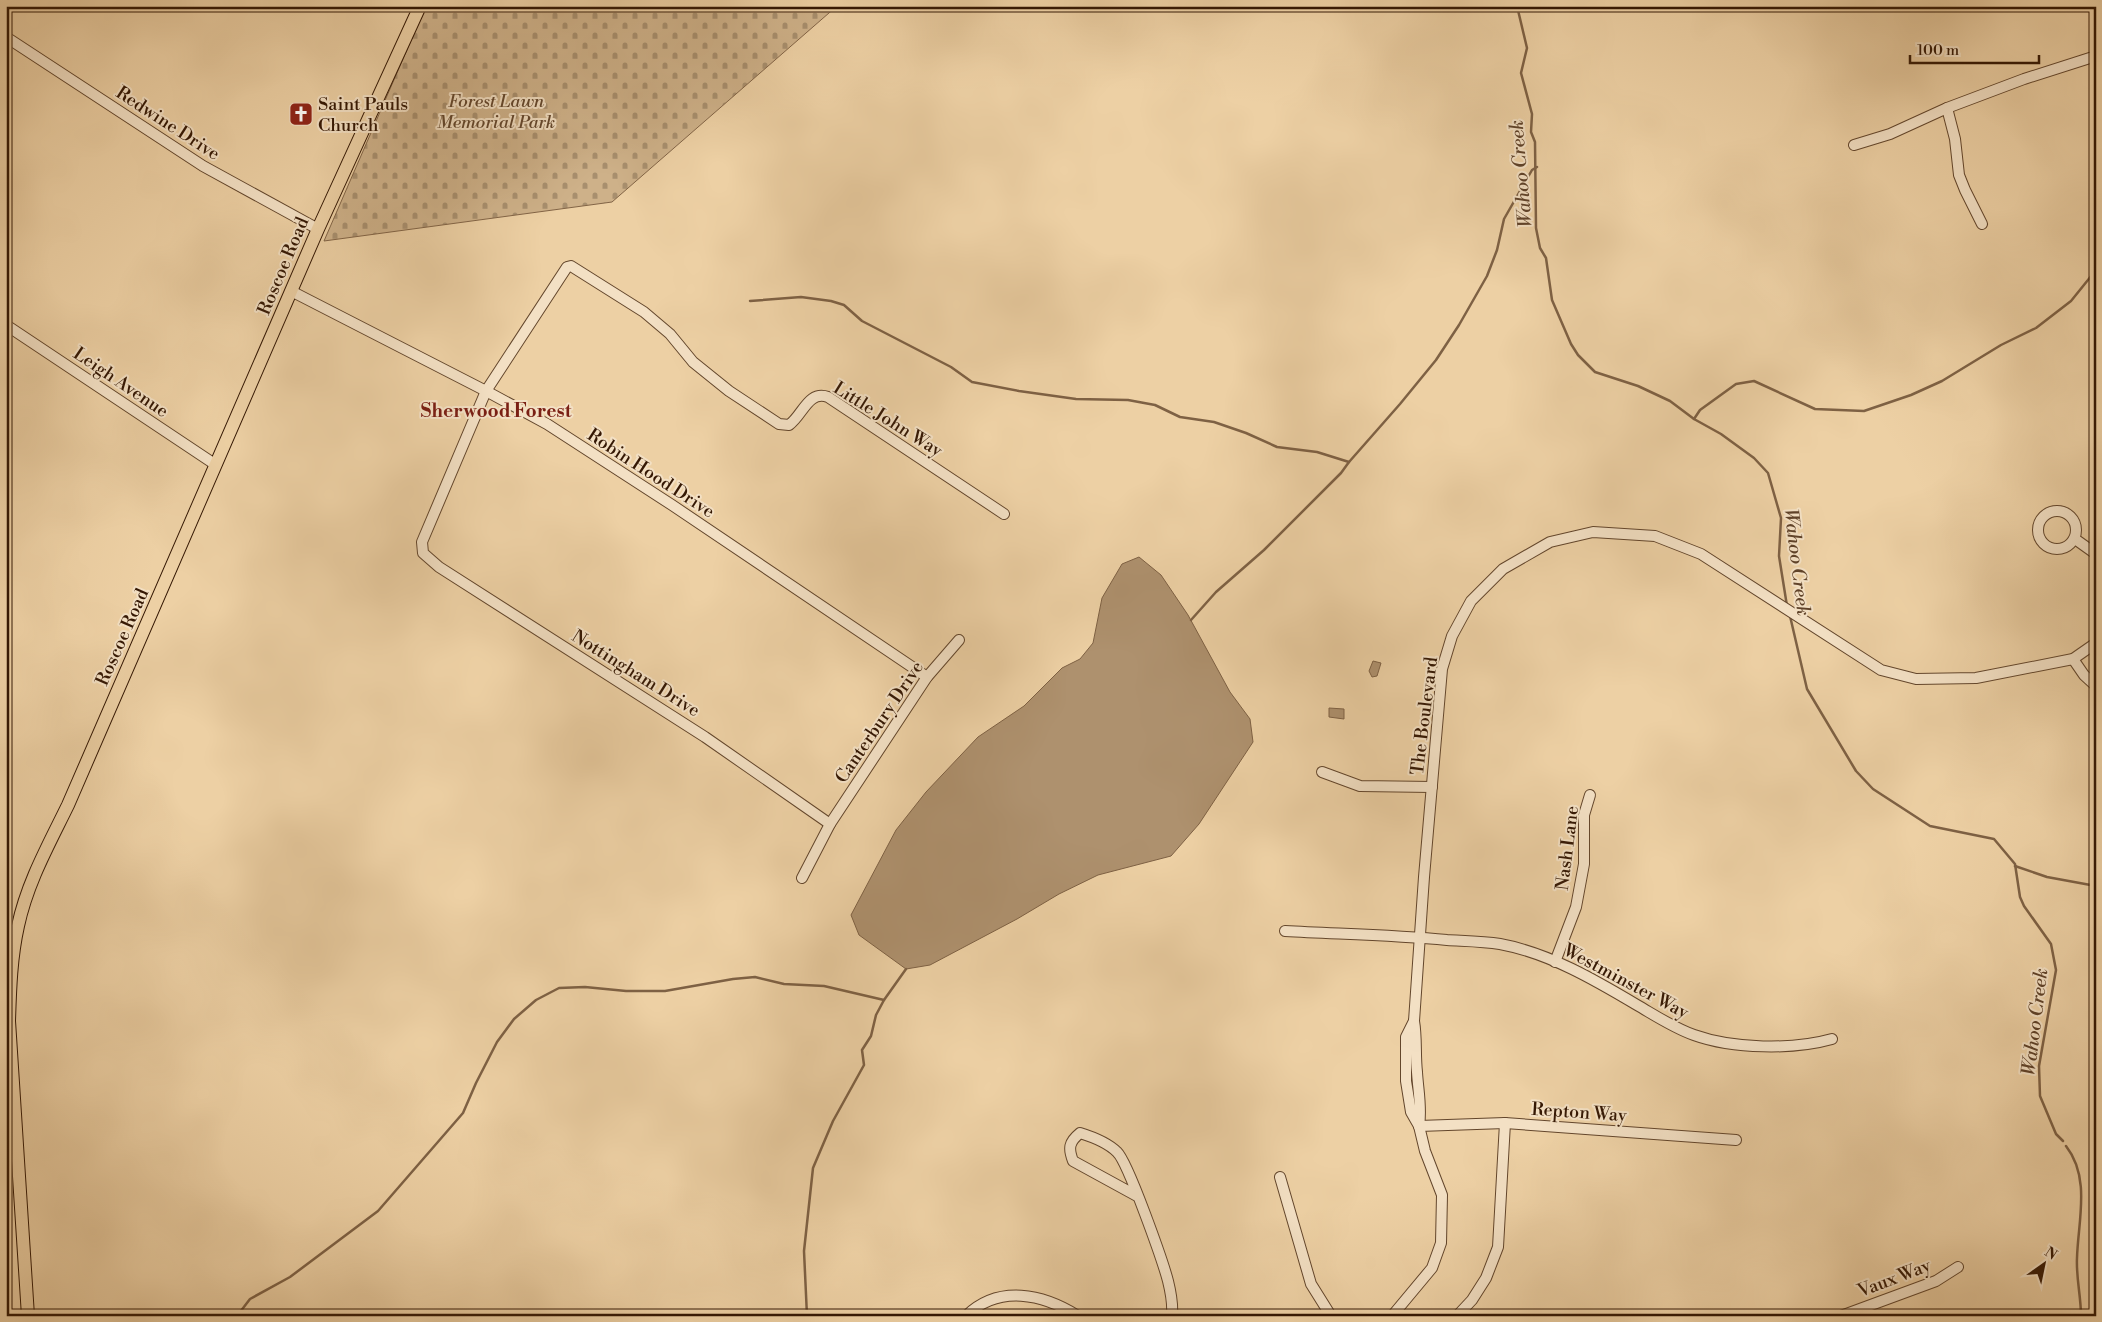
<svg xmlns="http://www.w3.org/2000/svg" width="2102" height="1322" font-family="'Libre Bodoni',serif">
<defs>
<pattern id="cemetery-stones" width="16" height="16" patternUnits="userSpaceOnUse" patternTransform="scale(1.25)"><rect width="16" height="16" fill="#ceb189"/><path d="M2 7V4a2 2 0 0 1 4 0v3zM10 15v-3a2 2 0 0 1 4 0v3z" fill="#a88f6e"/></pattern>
</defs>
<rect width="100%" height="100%" fill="#edd0a4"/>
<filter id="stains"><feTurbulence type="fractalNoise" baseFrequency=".004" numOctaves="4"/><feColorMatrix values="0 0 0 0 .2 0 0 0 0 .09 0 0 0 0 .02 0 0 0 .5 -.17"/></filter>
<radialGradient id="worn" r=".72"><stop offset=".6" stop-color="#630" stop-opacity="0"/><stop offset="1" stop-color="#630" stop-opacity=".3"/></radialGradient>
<!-- cemetery -->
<path fill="url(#cemetery-stones)" stroke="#826446" d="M426 6H837L612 202 324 241Z"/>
<!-- water -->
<g fill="#ae916e" stroke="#7e6144">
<path d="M1139 557 1161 575 1188 615 1230 692 1250 719 1253 742 1199 824 1171 856 1098 875 1059 894 1017 919 930 965 906 969 859 935 851 915 896 830 926 792 978 737 1024 706 1062 668 1080 659 1093 643 1102 598 1122 564Z"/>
<path d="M1373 661 1381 663 1377 676 1372 677 1369 671Z"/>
<path d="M1329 708 1344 709V719L1329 717Z"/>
</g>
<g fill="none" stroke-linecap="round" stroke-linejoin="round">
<!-- stream -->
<g stroke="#7e6144" stroke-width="2.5">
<path d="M1517 6 1527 48 1521 73 1532 114 1531 132 1535 142 1536 228 1540 248 1546 258 1552 300 1571 344 1578 355 1595 372 1638 386 1670 401 1694 419 1721 434 1754 458 1768 473 1781 518 1779 556 1787 606"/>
<path d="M750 301 801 297 831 301 844 305 862 321 951 367 972 382 1019 391 1076 399 1128 400 1155 405 1180 417 1214 422 1246 433 1277 447 1317 452 1349 462"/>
<path d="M1694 419 1700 410 1736 384 1754 381 1815 409 1864 411 1911 395 1942 381 2001 345 2036 328 2071 301 2096 270"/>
<path d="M1790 616 1807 689 1856 771 1873 789 1930 826 1994 839 2015 864 2020 897 2024 906 2051 944 2056 970 2039 1066 2040 1096 2056 1134 2063 1141"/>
<path d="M1191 620 1216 592 1264 550 1341 473 1349 462 1400 404 1436 360 1459 325 1487 276 1497 250 1504 219 1532 170 1537 167"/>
<path d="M2015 866 2047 877 2096 886"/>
<path d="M2066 1146C2091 1178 2078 1221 2077 1258 2076 1278 2081 1296 2081 1316"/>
<path d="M237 1316 250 1299 290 1277 378 1211 463 1113 476 1083 497 1042 514 1019 536 1000 559 988 585 987 626 991H665L733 979 755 977 784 984 824 986 884 1000"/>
<path d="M807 1316 804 1251 813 1168 833 1121 864 1065 862 1050 871 1036 876 1015 884 1000 906 969"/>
</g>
<!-- minor casing -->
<g stroke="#63462c" stroke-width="12">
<g id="minor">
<path d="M6 37 203 166 318 229"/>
<path d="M1947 108 1955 139 1959 175 1965 190 1982 224"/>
<path d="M1854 145 1890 134 1947 108 2024 79 2096 56"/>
<path d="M291 291 486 391 547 424 672 505 927 677"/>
<path d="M6 325 216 465"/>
<circle cx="2057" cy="530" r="19"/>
<path d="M2075 539 2096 554"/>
<path d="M2073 659 2084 675 2096 686"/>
<path d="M1322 772 1360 786 1432 787"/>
<path d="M830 824 705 737 439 567 423 553 422 542 486 391 567 267 571 266 644 312 670 334 693 362 729 391 779 424 789 425C803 415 808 390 828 397L1004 514"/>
<path d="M802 878 830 824 927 677 959 640"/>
<path d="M1285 931C1339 934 1393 935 1447 940 1464 941 1483 941 1500 944 1549 953 1595 980 1637 1005 1656 1016 1674 1028 1694 1035 1733 1049 1793 1050 1832 1039"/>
<path d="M1555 962 1576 907 1584 864V815L1590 795"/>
<path d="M1419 1126C1422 1108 1418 1090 1417 1072 1415 1055 1417 1038 1414 1021L1424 877 1442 669 1452 636 1471 601 1503 569 1550 542 1593 532 1655 536 1701 554 1881 670 1916 679 1976 678 2073 659 2096 643"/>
<path d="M1419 1126 1505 1123 1736 1140"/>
<path d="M1280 1177 1311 1284 1331 1316"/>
<path d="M1137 1196 1073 1161C1068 1148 1069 1142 1080 1133 1093 1137 1107 1142 1117 1152 1128 1162 1163 1262 1168 1281 1171 1293 1173 1304 1172 1316"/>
<path d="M966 1316C999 1284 1043 1294 1078 1316"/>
<path d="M1392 1316 1432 1268 1441 1243 1442 1195 1425 1151 1419 1126 1411 1112 1406 1081V1037L1414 1021"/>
<path d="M1457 1316 1472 1300 1486 1278 1498 1247 1505 1123"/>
<path d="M1841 1316 1936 1281 1958 1267"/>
</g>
</g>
<!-- major casing -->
<g stroke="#351804" stroke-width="14">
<path id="major" d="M28 1316 9 1021C10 989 11 957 18 926 27 883 49 844 68 805L318 229 420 6"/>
</g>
<!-- minor -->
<use href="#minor" stroke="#f3e0c4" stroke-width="10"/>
<!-- major -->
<use href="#major" stroke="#edd0a4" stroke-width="12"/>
</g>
<!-- icons -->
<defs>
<g id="church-square" transform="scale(1.25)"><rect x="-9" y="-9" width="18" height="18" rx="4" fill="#8f2418" stroke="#f3e0c4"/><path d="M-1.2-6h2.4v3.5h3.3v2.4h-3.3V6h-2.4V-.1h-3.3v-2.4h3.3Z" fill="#fff"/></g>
</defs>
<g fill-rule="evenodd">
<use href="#church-square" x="301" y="114"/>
</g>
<g text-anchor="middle" stroke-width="4" stroke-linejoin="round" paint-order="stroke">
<!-- park labels -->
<g font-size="18" font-style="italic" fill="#63462c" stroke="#f3e0c4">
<text x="496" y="107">Forest Lawn<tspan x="496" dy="21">Memorial Park</tspan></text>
</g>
<!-- poi labels -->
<g font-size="18" fill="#351804" stroke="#f3e0c4" text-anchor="start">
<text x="318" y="110">Saint Pauls<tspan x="318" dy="21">Church</tspan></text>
</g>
<!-- street labels -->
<g font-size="18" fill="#351804" stroke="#f3e0c4">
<text transform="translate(168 123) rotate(33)" y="6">Redwine Drive</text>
<text transform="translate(283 266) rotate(-67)" y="6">Roscoe Road</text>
<text transform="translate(121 382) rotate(34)" y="6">Leigh Avenue</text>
<text transform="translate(888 419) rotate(32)" y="6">Little John Way</text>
<text transform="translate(651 473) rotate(33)" y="6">Robin Hood Drive</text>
<text transform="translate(122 637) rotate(-66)" y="6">Roscoe Road</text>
<text transform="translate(636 673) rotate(32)" y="6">Nottingham Drive</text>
<text transform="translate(1424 716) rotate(-83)" y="6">The Boulevard</text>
<text transform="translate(879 722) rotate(-56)" y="6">Canterbury Drive</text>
<text transform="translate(1567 848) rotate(-83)" y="6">Nash Lane</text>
<text transform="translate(1626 981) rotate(28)" y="6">Westminster Way</text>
<text transform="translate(1579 1112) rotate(4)" y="6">Repton Way</text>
<text transform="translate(1894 1278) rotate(-21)" y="6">Vaux Way</text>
</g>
<!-- water labels -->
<g font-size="19" font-style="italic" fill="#5f4229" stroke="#f3e0c4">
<text transform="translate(1520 174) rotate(-95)" y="7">Wahoo Creek</text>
<text transform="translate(1798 562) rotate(83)" y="7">Wahoo Creek</text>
<text transform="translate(2034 1022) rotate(-83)" y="7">Wahoo Creek</text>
</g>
<!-- neighbourhood labels -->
<g font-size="19" font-weight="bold" fill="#7a1f14" stroke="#f3e0c4">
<text x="496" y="417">Sherwood Forest</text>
</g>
</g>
<!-- margin -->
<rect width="2102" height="1322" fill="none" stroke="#edd0a4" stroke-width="25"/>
<rect x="8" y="8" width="2087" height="1307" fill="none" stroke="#351804" stroke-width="2.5"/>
<rect x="12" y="12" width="2077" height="1297" fill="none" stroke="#351804"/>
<!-- north arrow -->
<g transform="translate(2044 1264) rotate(33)" stroke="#f3e0c4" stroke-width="4" paint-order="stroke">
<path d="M0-4L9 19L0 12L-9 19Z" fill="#351804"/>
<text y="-8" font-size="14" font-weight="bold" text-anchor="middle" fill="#351804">N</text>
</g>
<!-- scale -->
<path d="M1910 55v8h129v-8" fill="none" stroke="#351804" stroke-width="2.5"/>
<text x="1917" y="55" font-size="15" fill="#351804" stroke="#f3e0c4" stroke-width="4" paint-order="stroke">100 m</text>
<rect width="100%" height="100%" filter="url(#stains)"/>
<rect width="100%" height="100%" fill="url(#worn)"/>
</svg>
